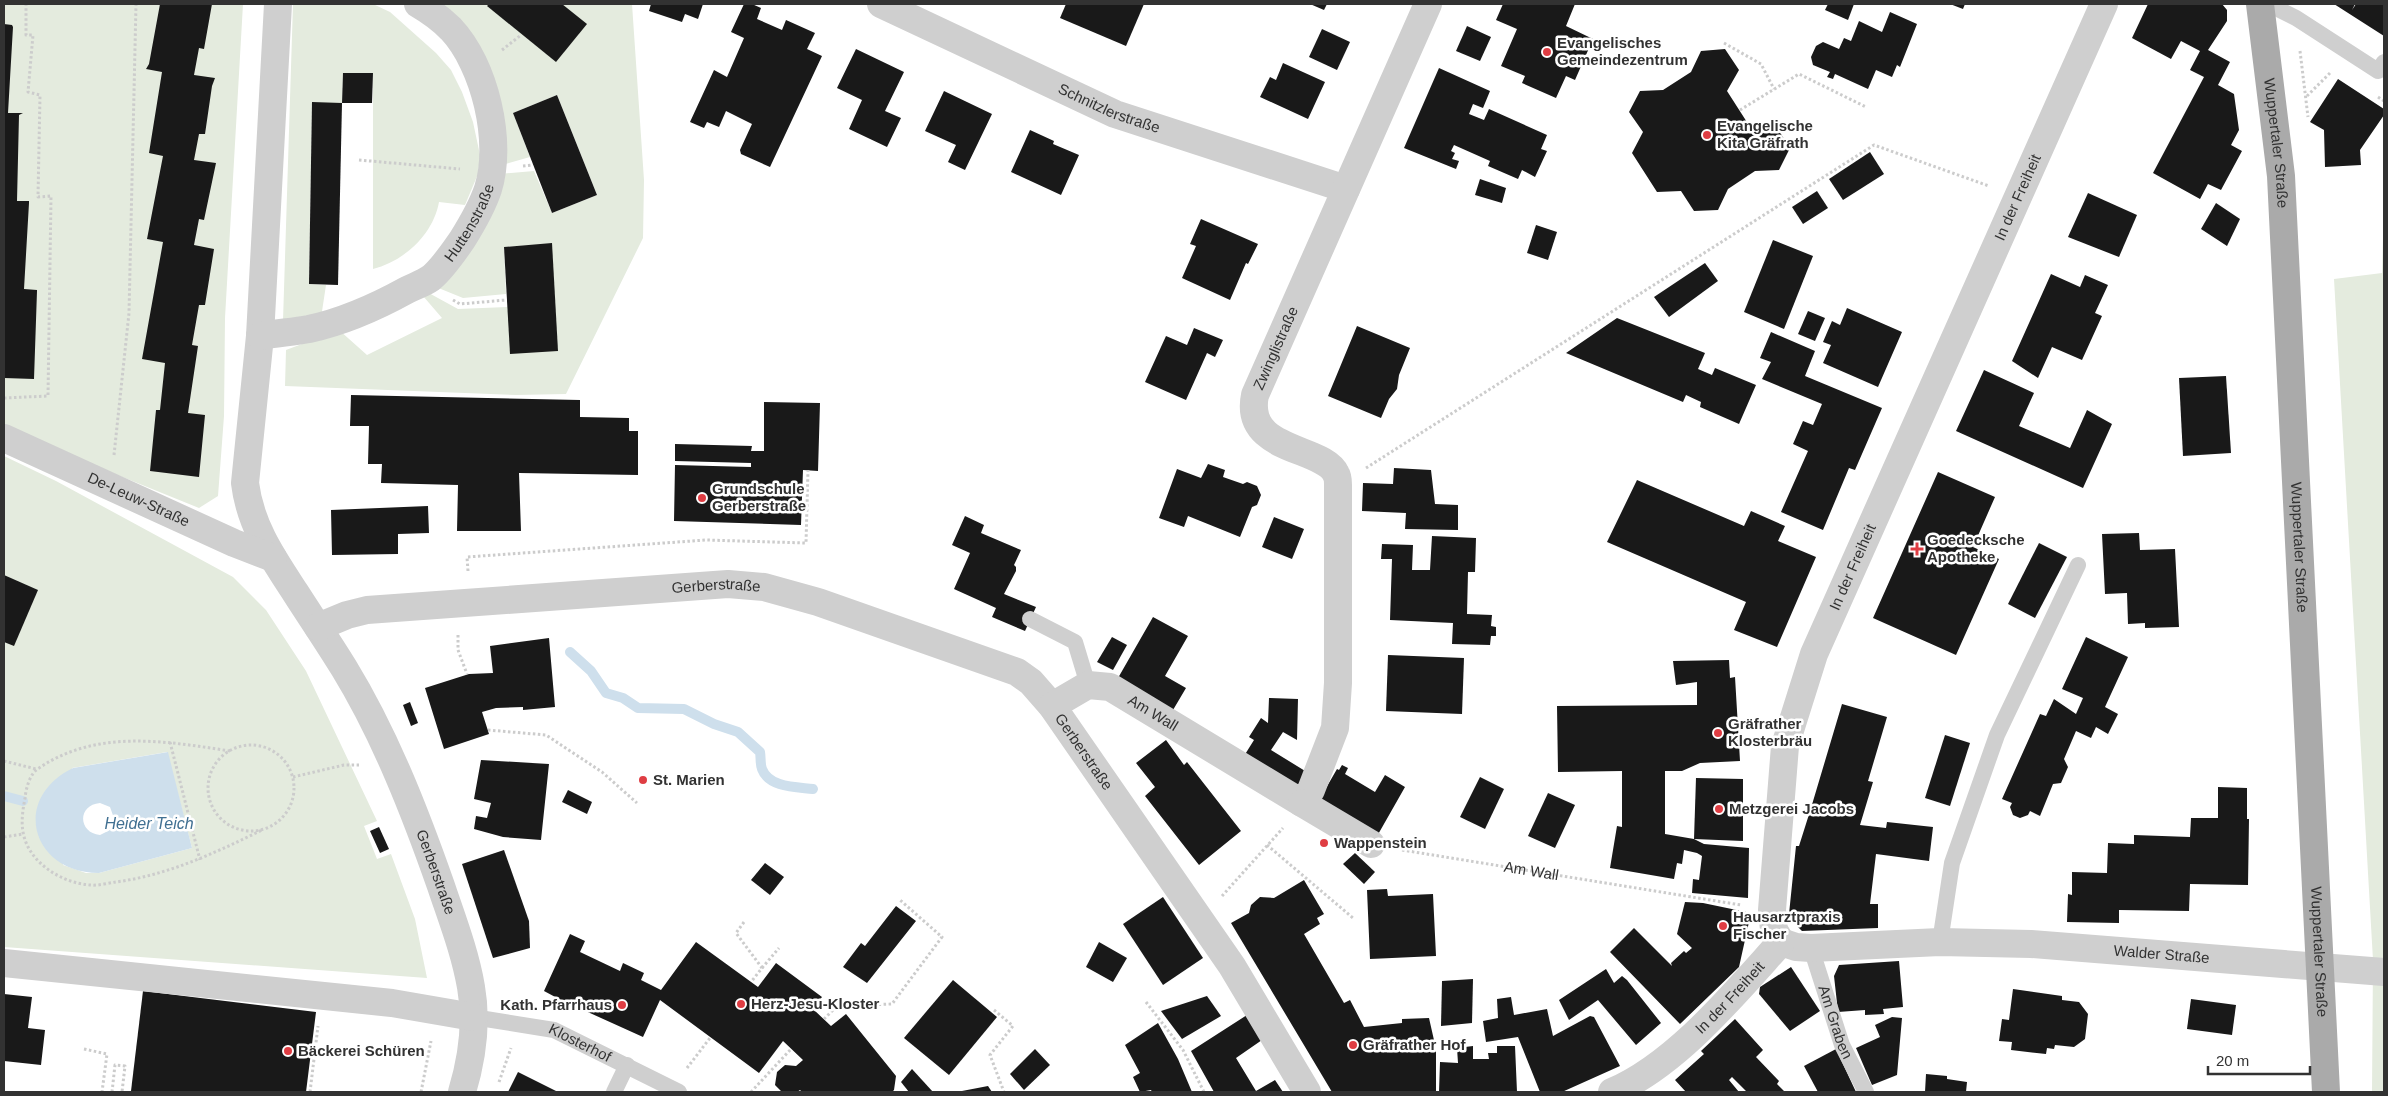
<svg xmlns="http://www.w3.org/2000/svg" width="2388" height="1096" font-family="Arial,sans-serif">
<rect width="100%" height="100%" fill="#fff"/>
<!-- green -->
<g fill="#e4ebde" fill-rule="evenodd">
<path d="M4 4H243L225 318 224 416 218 496 199 508 4 429Z"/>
<path d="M293 4H373L390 12 436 53 451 70 462 92 473 122 480 155 478 174 465 205 439 202C433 235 404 261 373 269V74L343 73 342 103H312L309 284 326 285 321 318 283 321Z"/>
<path d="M434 4H632L644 180 643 238 566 394 516 395 285 386 286 350 339 330 367 355 442 318 423 296 427 292 458 309 507 307 552 244 504 247 506 294 463 298 436 287 499 174 534 171 552 213 597 195 557 95 513 113 530 157 498 166 489 75Z"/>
<path d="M2384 202V1092H2372L2373 960 2334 279 2382 273Z"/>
<path d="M4 456 56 481 233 577 266 610 306 671 377 821 364 826 377 859 391 854 415 919 427 978 4 947ZM167 752 192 848 99 873H86L63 865 72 768Z"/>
</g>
<!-- water -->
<path fill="#cedfec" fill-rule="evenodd" d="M168 752 192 848 99 873C32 873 10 799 73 768ZM100 803 110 807 115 821 110 830 100 835C78 833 77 805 100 803Z"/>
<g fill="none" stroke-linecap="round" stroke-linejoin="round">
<!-- stream -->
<g stroke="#cedfec" stroke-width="10">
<path d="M570 652 591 671 606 693 623 698 638 708 684 709 714 724 738 732 760 752C761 757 760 764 762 769 769 788 797 787 813 789"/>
<path d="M4 796 23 801"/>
</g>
</g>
<!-- building -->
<g fill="#191919">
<path d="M160 4H212L204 49 199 48 194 75 215 78 212 86 205 134H199L194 160 216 163 204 220 199 219 194 245 214 249 205 305H199L192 345 198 346 188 413 205 415 199 477 150 471 156 410H160L165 363 142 359 163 242 147 239 163 156 149 153 162 72 146 69 149 64Z"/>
<path d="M489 4H562L587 24 556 62 487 6Z"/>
<path d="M651 4H703L698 19 685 14 682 22 649 11Z"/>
<path d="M744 4H752L761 8 757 19 782 30 786 20 815 33 807 49 822 56 770 167 741 154 740 150 752 124 726 111 719 127 707 122 704 128 690 122 714 70 727 77 744 38 731 32Z"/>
<path d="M1066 4H1144L1126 46 1060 18Z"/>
<path d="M1310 4H1327L1324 10Z"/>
<path d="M1503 4H1575L1566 26 1593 39 1575 80 1566 76 1556 98 1522 83 1525 76 1501 66 1517 29 1496 20Z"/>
<path d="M1828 4H1854L1848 20 1825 10Z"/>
<path d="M1950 4H1965L1963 9Z"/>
<path d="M2148 4H2222L2227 10V21L2208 50 2230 62 2218 85 2234 94 2239 130 2231 145 2242 151 2221 190 2208 184 2200 199 2153 173 2204 77 2190 70 2200 51 2181 41 2171 59 2132 38Z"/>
<path d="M2334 4H2355L2352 10 2356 4H2384V36Z"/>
<path d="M1890 12 1917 24 1900 67 1897 65 1892 77 1876 70 1868 89 1835 74 1833 79 1827 77 1830 72 1813 65 1811 57 1816 46 1823 42 1839 49 1844 38 1851 41 1859 21 1882 32Z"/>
<path d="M4 24 12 25 13 27 8 113H23L19 115 17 201H29V203L24 289 37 290V291L34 379 4 378Z"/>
<path d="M1467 26 1491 37 1480 61 1456 51Z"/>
<path d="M1322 29 1350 42 1337 70 1309 57Z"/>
<path d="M856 49 904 72 885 111 901 118 887 147 849 129 862 100 837 88Z"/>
<path d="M1725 49 1739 70 1727 91 1752 130 1777 128 1790 148 1779 170 1755 171 1728 189 1718 210 1694 211 1681 191 1657 192 1632 153 1643 132 1629 112 1640 91 1663 90 1691 72 1701 51Z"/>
<path d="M1283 63 1325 82 1308 119 1260 97 1270 77 1276 80Z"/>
<path d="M1439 68 1490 91 1483 108 1473 104 1469 114 1484 120 1489 109 1547 135 1541 149 1547 151 1535 177 1522 170 1518 179 1488 166 1490 161 1454 145 1451 151 1455 153 1452 159 1459 161 1456 169 1404 148Z"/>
<path d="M343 73H373L372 103H342Z"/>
<path d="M2338 79 2384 109V115L2360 150 2361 165 2325 167 2324 130 2310 122Z"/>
<path d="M944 91 992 114 965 170 948 162 956 145 925 131Z"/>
<path d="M557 95 597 195 552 213 513 113Z"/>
<path d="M312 102 342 103 338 285 309 284Z"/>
<path d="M1030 130 1054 141 1053 144 1079 155 1061 195 1011 172Z"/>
<path d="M1870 152 1884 174 1843 200 1829 179Z"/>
<path d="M1480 179 1506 188 1502 203 1475 195Z"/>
<path d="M1817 191 1828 208 1803 224 1792 207Z"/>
<path d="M2088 193 2137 215 2119 257 2068 237Z"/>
<path d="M2216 203 2240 219 2227 246 2201 229Z"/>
<path d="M1201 219 1258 244 1248 264 1246 263 1230 300 1182 278 1196 246 1190 244Z"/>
<path d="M1536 225 1557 232 1548 260 1527 253Z"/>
<path d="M1773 240 1813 256 1784 329 1744 312Z"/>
<path d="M552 243 558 351 510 354 504 247Z"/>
<path d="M1705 263 1718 281 1669 317 1654 297Z"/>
<path d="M2051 274 2080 287 2085 275 2108 285 2095 313 2102 316 2082 360 2052 347 2038 378 2012 361Z"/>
<path d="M1847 308 1902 332 1878 387 1823 363 1831 345 1823 342 1832 321 1840 325Z"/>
<path d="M1808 311 1825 318 1815 341 1798 334Z"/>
<path d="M1617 318 1705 353 1698 369 1712 375 1715 368 1756 385 1739 424 1700 407 1701 402 1686 395 1683 402 1566 353Z"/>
<path d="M1357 326 1410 348 1399 375 1397 389 1389 399 1381 418 1328 396Z"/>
<path d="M1194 328 1223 340 1215 357 1207 353 1186 400 1145 382 1166 336 1187 345Z"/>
<path d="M1771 332 1815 351 1805 376 1882 408 1855 470 1849 468 1823 530 1781 512 1808 451 1793 444 1803 421 1813 425 1822 404 1762 379 1771 362 1760 358Z"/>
<path d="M1984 370 2034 393 2019 426 2070 448 2087 410 2112 424 2083 488 1956 431Z"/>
<path d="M2226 376 2231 453 2183 456 2179 378Z"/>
<path d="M351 395 580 400V417L629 418V431H638V475L519 473 521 531H457L458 485 381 483 382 464H368L369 426H350Z"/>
<path d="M764 402 820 403 818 471 803 470 801 525 674 521 675 465 751 467V463L675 461V444L752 446 751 451H764Z"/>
<path d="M1208 464 1225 470 1223 477 1243 484 1247 482 1257 486 1261 495 1257 505 1252 507 1240 537 1188 516 1184 527 1159 518 1177 469 1201 478Z"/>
<path d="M1394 468 1431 470 1435 504 1458 505V530L1405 529 1406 513 1362 511 1363 483 1393 484Z"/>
<path d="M1938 472 1995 497 1973 547 1999 559 1956 655 1873 618Z"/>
<path d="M1637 480 1744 526 1751 511 1785 526 1778 541 1816 557 1777 647 1734 630 1746 602 1607 542Z"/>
<path d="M428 506 429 533 398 534V554L332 555 331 510Z"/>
<path d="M965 516 984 525 981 533 1021 550 1014 565 1016 567V571L1004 594 1036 607 1025 631 992 617 996 608 954 589 970 553 952 545Z"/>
<path d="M1274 517 1304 529 1292 559 1262 547Z"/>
<path d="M2139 533 2140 550 2175 549 2179 627 2145 628V623L2128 624 2127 593 2105 594 2102 534Z"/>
<path d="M1432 536 1476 538 1475 572H1468L1467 614 1492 615 1491 626 1496 627V636H1491L1490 645 1452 644 1453 623 1390 620 1392 559H1381L1382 544 1413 545 1412 570H1430Z"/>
<path d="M2039 543 2067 557 2035 618 2008 604Z"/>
<path d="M4 575 38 590 14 646 4 642Z"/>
<path d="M1153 617 1188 636 1165 676 1186 688 1173 710 1118 678Z"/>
<path d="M1112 637 1127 645 1113 670 1097 662Z"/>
<path d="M2086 637 2128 657 2105 707 2118 714 2108 734 2096 727 2091 738 2076 731 2064 759 2068 767 2061 783 2053 784 2040 816 2030 811 2028 815 2020 818 2013 815 2010 807 2012 803 2002 799 2040 714 2046 716 2054 699 2076 714 2083 698 2062 689Z"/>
<path d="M549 638 555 707 523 710V707L496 708 482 712 489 734 444 749 425 688 469 674 493 673 490 646Z"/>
<path d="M1388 655 1464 658 1462 714 1386 711Z"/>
<path d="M1729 660 1730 678 1735 677 1740 761 1700 763 1682 771H1665V834L1694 839 1704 844 1749 848 1748 898 1692 893 1693 879 1699 880 1702 856 1697 853 1684 850 1682 864 1677 863 1674 879 1610 868 1617 826 1622 827V771L1558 772 1557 706 1697 705V682L1676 685 1673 661Z"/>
<path d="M1269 698 1298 699 1297 740 1283 732 1271 750 1310 774 1299 790 1244 756 1254 740 1249 737 1261 718 1268 723Z"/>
<path d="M410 702 418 723 411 726 403 705Z"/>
<path d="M1842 704 1887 717 1868 781 1873 782 1860 825 1886 828 1887 822 1933 827 1929 861 1876 854 1870 904H1878V928L1802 931 1787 916 1789 914 1796 846H1799L1811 808H1813L1814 813 1818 808 1815 812 1813 804V807L1811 808Z"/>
<path d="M1945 735 1970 743 1950 806 1925 798Z"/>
<path d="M1166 740 1184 765 1187 762 1241 831 1199 865 1145 796 1155 787 1136 763Z"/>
<path d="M481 760 549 764 541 840 503 837 474 829 476 816 487 818 491 803 474 799Z"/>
<path d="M1342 765 1348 768 1345 774 1375 792 1385 775 1405 787 1376 838 1318 802 1337 769 1339 770Z"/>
<path d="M1480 777 1504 789 1485 829 1460 817Z"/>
<path d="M1696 778 1743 779V841L1694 839Z"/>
<path d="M2218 787 2247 788V819H2249L2248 885 2190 884 2189 911 2119 910V923L2067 922 2068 894 2072 895V872L2107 873 2108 843 2134 844V835L2190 837 2191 818H2218Z"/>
<path d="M568 790 592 802 587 814 562 802Z"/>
<path d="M1548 793 1575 805 1555 848 1528 836Z"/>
<path d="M379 827 389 849 380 853 370 831Z"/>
<path d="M504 850 529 921 530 948 493 958 462 864Z"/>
<path d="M1355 853 1375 872 1364 884 1343 864Z"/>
<path d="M765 863 784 877 770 895 751 880Z"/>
<path d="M1304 880 1324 914 1317 918 1320 924 1304 934 1344 1003 1350 1000 1364 1027 1402 1023V1019L1429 1018 1436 1049V1092H1332L1231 923 1249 913 1251 905 1260 897 1274 898Z"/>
<path d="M1387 889 1388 896 1433 894 1436 956 1370 959 1367 890Z"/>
<path d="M1163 897 1203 958 1163 985 1123 924Z"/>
<path d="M1685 902 1703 903 1751 913 1739 967 1680 1024 1610 952 1634 928 1672 966 1671 963 1684 951 1686 953 1692 948 1677 934Z"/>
<path d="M896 906 916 921 867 983 843 967 861 943 865 946Z"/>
<path d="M570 934 585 941 580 952 620 971 623 963 644 973 641 980 661 990 696 942 758 987 776 963 822 997 813 1009 831 1026 846 1014 896 1076 894 1090 892 1092H802L800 1090 797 1092H782L775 1085 777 1072 785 1065 796 1066 803 1060 783 1041 759 1073 660 1000 643 1037 559 999 544 991Z"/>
<path d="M1099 942 1127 958 1113 982 1086 967Z"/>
<path d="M1899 961 1903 1007 1883 1009 1884 1014 1865 1015V1010L1838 1012 1834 976 1839 965Z"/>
<path d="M1791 967 1820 1011 1790 1031 1759 994 1760 987Z"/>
<path d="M1606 969 1614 983 1622 976 1627 980 1661 1023 1636 1045 1598 1000 1569 1020 1559 1000Z"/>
<path d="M1473 979 1472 1023 1441 1026 1442 981Z"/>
<path d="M953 980 997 1017 949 1075 904 1038Z"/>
<path d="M2013 989 2062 996V1000L2079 1002 2088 1014 2085 1039 2074 1047 2055 1045 2054 1049 2047 1048 2046 1054 2011 1050 2012 1042 1999 1041 2002 1019 2009 1020Z"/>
<path d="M143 991 316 1012 306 1092 131 1091Z"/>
<path d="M4 994 32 997 28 1028 45 1030 41 1065 4 1061Z"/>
<path d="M1207 996 1221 1016 1182 1039 1161 1011Z"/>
<path d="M1511 997 1514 1015 1547 1009 1553 1036 1590 1016 1594 1017 1620 1066 1562 1092H1540L1518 1037 1486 1042 1483 1021 1498 1018 1497 999Z"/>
<path d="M2191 999 2236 1005 2232 1035 2187 1029Z"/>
<path d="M1247 1015 1262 1040 1236 1058 1256 1091 1275 1080 1283 1092H1214L1191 1051Z"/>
<path d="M1892 1017 1902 1018 1897 1075 1872 1085 1856 1048 1880 1037 1875 1025Z"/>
<path d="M1735 1019 1763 1050 1756 1057 1779 1081 1777 1084 1785 1092H1747L1732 1077 1729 1080 1739 1092H1686L1675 1080 1704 1054 1701 1051Z"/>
<path d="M1158 1023 1178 1059 1192 1092H1152L1151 1090 1140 1092 1133 1077 1140 1073 1125 1045Z"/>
<path d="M1473 1046V1059H1489L1488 1053H1497V1046H1515L1517 1092H1439L1440 1062 1458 1063 1457 1048Z"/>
<path d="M1035 1049 1050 1065 1024 1090 1010 1074Z"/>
<path d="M1836 1049 1856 1092H1818L1804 1066Z"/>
<path d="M912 1069 933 1092H909L901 1082Z"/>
<path d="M518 1072 558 1092H508Z"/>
<path d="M1926 1074 1947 1076V1079L1967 1082 1966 1092H1925Z"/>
<path d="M988 1086 992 1092H962V1091Z"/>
</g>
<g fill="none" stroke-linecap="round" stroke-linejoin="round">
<!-- path -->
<g stroke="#ccc" stroke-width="3" stroke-dasharray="2.5 2.5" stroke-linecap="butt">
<path d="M1724 43 1761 64 1774 89"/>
<path d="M502 50 521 35"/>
<path d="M2300 51 2308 117"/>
<path d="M2307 96 2331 72"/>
<path d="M2378 97 2384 101"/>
<path d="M1740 110 1799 74 1866 107"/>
<path d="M359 160 460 169"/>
<path d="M523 166 533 165"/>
<path d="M453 300 460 304 506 300"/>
<path d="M4 398 48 396 51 196 38 197 40 95 28 92 33 35H26V4"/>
<path d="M114 455 129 313 136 4"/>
<path d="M1366 468 1874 145 1989 186"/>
<path d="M468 571 467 557 706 540 806 543 808 470"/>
<path d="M458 635V650L467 674"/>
<path d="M488 730 546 735 602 772 637 803"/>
<path d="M170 742 200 860"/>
<circle cx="251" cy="788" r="43"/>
<path d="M230 751C165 741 97 729 39 768 30 773 26 788 25 798 23 809 21 820 23 832 28 862 61 883 90 885 98 886 108 883 116 882 168 875 215 853 262 830"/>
<path d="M4 761 36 769"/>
<path d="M293 777 344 765H359"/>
<path d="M4 837 23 834"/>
<path d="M1267 845 1353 918"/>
<path id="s1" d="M1402 850 1741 905"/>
<path d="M1222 896 1283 828"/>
<path d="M744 922 736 933 762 968 751 982"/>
<path d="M762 968 779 948"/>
<path d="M1146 1002 1183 1050 1204 1092"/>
<path d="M994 1010 1013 1026 990 1055 1004 1092"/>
<path d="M824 1019 837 1006 892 1004 942 937 900 900"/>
<path d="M84 1049 107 1054 102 1092"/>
<path d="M687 1068 710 1038"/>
<path d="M499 1082 511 1048"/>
<path d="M112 1092 115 1065 125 1066 122 1092"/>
<path d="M310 1092 318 1026"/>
<path d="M421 1092 431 1041"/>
<path d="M751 1092 791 1049"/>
</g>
<!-- lane -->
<g stroke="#cfcfcf" stroke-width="16">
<path d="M2268 4 2296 18 2378 71 2384 62"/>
<path d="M1030 619 1075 642 1088 685"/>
<path d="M1940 942 1952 863 1997 735 2078 565"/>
<path id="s2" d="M1811 948 1842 1045 1866 1092"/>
<path id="s3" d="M473 1017 554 1030 679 1092"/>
<path d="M614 1092 627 1065"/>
</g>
<!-- street -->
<g stroke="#cfcfcf" stroke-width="28">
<path id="s4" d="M278 4 260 336 245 483C250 525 272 557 295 592 311 617 328 642 344 668 385 735 415 812 441 886 452 919 465 952 471 987 477 1021 472 1059 462 1092"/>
<path id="s5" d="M881 4 1115 114 1346 189"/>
<path id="s6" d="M260 336C276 333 293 332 309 329 342 322 378 306 407 290 415 286 424 283 431 278 443 268 453 253 462 240 472 224 482 207 488 189 503 142 485 65 451 29 441 19 430 11 418 4"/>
<path id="s7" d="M4 438 234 543 273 558"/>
<path id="s8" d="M318 627 347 615 367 610 728 584 764 587 818 602 1017 672 1031 682 1052 706 1232 966 1307 1092"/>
<path id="s9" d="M1052 706 1088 685 1110 687 1302 803 1311 790 1335 728 1338 683V485C1338 482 1338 477 1336 474 1324 446 1243 453 1255 395L1428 4"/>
<path d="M1302 803 1371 844"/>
<path id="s10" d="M1781 942 1774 930 1772 910 1785 746 1814 654 2104 4"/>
<path id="s11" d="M1781 942 1796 947 1811 948 1940 942 2031 944 2384 972"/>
<path d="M4 963 392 1003 473 1017"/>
<path id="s12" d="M1612 1092C1676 1065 1735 993 1781 942"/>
</g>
<!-- primary -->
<path stroke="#aaa" stroke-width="28" id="s13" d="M2260 4 2281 176 2326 1092"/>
</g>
<!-- markers -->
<g fill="#df3d43" stroke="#fff" stroke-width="2">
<circle cx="1547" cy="52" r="5"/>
<circle cx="1707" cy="135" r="5"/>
<circle cx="702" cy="498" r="5"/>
<path d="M1914.5 541.5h5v5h5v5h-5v5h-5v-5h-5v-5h5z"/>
<circle cx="1718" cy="733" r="5"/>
<circle cx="643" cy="780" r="5"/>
<circle cx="1719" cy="809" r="5"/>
<circle cx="1324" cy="843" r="5"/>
<circle cx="1723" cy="926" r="5"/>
<circle cx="741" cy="1004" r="5"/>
<circle cx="622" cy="1005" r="5"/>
<circle cx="1353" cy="1045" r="5"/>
<circle cx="288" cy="1051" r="5"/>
</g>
<g text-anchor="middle" stroke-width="5" stroke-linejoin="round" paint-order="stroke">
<!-- poi labels -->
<g font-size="15" font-weight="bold" fill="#323232" stroke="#fff" text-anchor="start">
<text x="1557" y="48">Evangelisches<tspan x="1557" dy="17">Gemeindezentrum</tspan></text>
<text x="1717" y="131">Evangelische<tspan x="1717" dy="17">Kita Gräfrath</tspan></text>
<text x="712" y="494">Grundschule<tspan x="712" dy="17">Gerberstraße</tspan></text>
<text x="1927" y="545">Goedecksche<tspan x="1927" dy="17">Apotheke</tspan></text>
<text x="1728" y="729">Gräfrather<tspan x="1728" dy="17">Klosterbräu</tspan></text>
<text x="653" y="785">St. Marien</text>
<text x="1729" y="814">Metzgerei Jacobs</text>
<text x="1334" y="848">Wappenstein</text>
<text x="1733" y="922">Hausarztpraxis<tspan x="1733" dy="17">Fischer</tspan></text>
<text x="751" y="1009">Herz-Jesu-Kloster</text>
<text x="612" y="1010" text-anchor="end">Kath. Pfarrhaus</text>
<text x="1363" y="1050">Gräfrather Hof</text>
<text x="298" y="1056">Bäckerei Schüren</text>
</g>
<!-- street labels -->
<g font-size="15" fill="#323232" stroke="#fff">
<text dy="5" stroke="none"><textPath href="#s5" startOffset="251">Schnitzlerstraße</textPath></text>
<text dy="5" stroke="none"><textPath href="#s13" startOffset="140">Wuppertaler Straße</textPath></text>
<text dy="5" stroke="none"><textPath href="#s10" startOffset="795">In der Freiheit</textPath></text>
<text dy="5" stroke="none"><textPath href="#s6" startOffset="250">Huttenstraße</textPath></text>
<text dy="5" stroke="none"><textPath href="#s9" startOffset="800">Zwinglistraße</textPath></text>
<text dy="5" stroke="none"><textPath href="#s7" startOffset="148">De-Leuw-Straße</textPath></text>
<text dy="5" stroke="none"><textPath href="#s13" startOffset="545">Wuppertaler Straße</textPath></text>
<text dy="5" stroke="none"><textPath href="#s10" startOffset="390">In der Freiheit</textPath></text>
<text dy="5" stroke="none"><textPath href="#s8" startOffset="402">Gerberstraße</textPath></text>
<text dy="5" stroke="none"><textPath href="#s9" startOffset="114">Am Wall</textPath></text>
<text dy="5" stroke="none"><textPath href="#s8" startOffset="822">Gerberstraße</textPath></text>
<text dy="5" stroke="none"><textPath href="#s1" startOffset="131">Am Wall</textPath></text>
<text dy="5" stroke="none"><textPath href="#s4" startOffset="916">Gerberstraße</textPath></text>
<text dy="5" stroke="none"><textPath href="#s13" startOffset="950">Wuppertaler Straße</textPath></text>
<text dy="5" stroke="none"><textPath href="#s11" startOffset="382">Walder Straße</textPath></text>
<text dy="5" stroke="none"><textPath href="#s12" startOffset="152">In der Freiheit</textPath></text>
<text dy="5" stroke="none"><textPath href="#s2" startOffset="78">Am Graben</textPath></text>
<text dy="5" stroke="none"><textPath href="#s3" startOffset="111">Klosterhof</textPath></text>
</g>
<!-- water labels -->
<g font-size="16" font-style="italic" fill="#417092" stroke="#fff">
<text x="149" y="829">Heider Teich</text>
</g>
</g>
<!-- border -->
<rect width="2388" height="1096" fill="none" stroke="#323232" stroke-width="10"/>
<!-- scale -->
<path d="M2208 1066v8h102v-8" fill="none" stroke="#323232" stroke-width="2.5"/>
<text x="2216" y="1066" font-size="15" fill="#323232" stroke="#ffffff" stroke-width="4" paint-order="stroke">20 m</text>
</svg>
